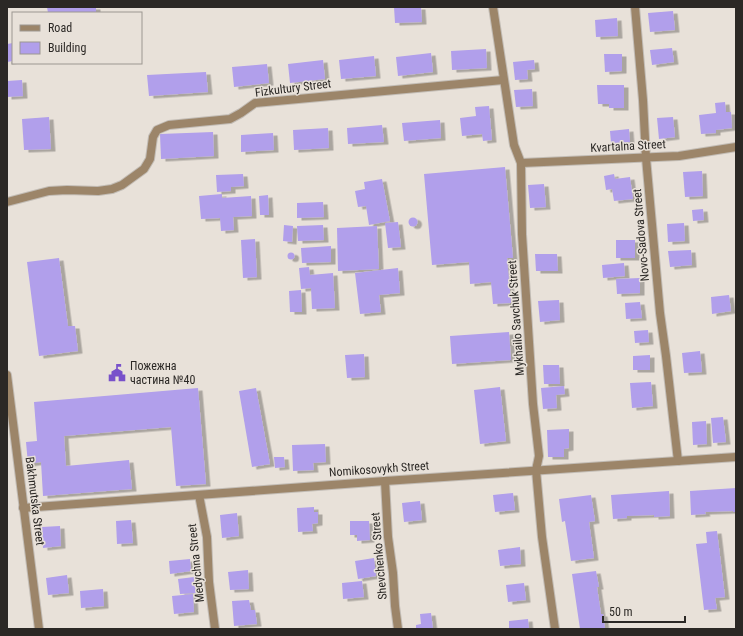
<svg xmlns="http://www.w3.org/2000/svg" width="743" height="636" font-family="'Roboto Condensed',sans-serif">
<defs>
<filter id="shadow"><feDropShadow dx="4.5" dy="2.5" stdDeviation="0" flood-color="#0004"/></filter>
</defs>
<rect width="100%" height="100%" fill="#e8e1d9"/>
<!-- building -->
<g fill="#b19feb" filter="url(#shadow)">
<path d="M47 7H96V13H48Z"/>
<path d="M394 7H421L422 22 395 23Z"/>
<path d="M673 11 675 30 650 32 648 13Z"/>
<path d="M617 18 618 36 596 37 595 20Z"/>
<path d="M13 43V61L7 62V44Z"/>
<path d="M672 48 674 62 652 65 650 50Z"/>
<path d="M486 49 487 68 452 70 451 51Z"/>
<path d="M431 53 433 72 398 76 396 57Z"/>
<path d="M604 54H622V71L605 72Z"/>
<path d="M374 56 376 76 341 79 339 60Z"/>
<path d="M323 60 325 79 290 83 288 64Z"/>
<path d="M534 60 535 69 527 70 528 79 515 80 513 62Z"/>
<path d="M267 64 269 83 234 87 232 67Z"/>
<path d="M206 72 208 92 149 96 147 75Z"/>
<path d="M22 80 23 96 7 97V81Z"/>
<path d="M597 85H624V108H609V104H598Z"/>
<path d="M532 89 533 106 516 107 514 90Z"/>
<path d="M725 102 726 112H731L732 128 716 130V133L701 134 699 115 716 113 715 103Z"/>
<path d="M489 106 492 140 483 141 482 134 462 136 460 118 476 116 475 107Z"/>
<path d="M49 117 51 149 24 150 22 119Z"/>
<path d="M673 117 675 137 659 139 657 118Z"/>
<path d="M440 120 441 138 404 141 402 123Z"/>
<path d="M382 125 384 142 348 144 347 128Z"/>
<path d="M328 128 329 148 294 150 293 130Z"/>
<path d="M629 129 630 142 611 143 610 131Z"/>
<path d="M213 132 214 156 161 159 160 134Z"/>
<path d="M273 133 274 150 241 152V135Z"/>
<path d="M505 167 513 258H507L511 303 493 304 491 282 470 284 469 262 432 265 424 174Z"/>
<path d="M702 171 703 196 685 197 683 172Z"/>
<path d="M243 174 244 186 231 187V191L217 192 216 175Z"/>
<path d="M614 174 615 179 630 177 633 199 614 201 612 189 606 190 604 176Z"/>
<path d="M382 179 390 221 369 225 366 206 358 207 355 191 365 189 364 182Z"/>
<path d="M544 184 546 207 530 208 528 185Z"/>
<path d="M222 194V198L251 196 252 216 233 217 234 230 221 231 220 218 201 219 199 196Z"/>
<path d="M268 195 269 215H260L259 196Z"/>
<path d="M323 202 324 217 297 218V203Z"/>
<path d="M703 209 704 220 693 221 692 210Z"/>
<circle cx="413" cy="222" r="4.5"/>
<path d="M398 222 401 247 388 248 385 223Z"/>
<path d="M684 223 685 241 668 242 667 224Z"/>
<path d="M284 225 293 226 292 242 283 241Z"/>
<path d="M323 225 324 240 298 241 297 226Z"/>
<path d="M377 226 379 269 338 271 337 228Z"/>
<path d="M255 239 257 277 243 278 241 240Z"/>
<rect x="616" y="240" width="19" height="18"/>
<path d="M331 246V262L302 263 301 248Z"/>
<path d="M691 250 692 265 670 267 668 251Z"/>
<circle cx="291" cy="256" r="3.5"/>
<path d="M535 254H557L558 271H536Z"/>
<path d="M59 258 68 326H75L78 351 39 356 27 262Z"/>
<path d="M624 263 625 276 603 278 602 265Z"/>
<path d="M309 267 310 275 333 273 335 308 312 309 311 288 301 289 299 268Z"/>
<path d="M398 268 400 293 379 295 381 312 360 314 355 273Z"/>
<path d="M640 278V293L617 294 616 279Z"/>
<path d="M301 290 302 312H290L289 291Z"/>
<path d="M729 295 731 311 712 314 711 297Z"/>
<path d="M559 300 560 320 540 322 538 301Z"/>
<path d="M640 302 642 318 626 319 625 303Z"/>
<path d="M648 330 649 342 635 343 634 331Z"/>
<path d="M509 332 511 360 452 364 450 336Z"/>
<path d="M700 351 702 372 684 373 682 353Z"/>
<path d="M364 354 365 377 347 378 345 355Z"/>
<path d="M650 355V370H633V356Z"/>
<path d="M543 365H559L560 384H544Z"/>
<path d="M651 382 653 406 632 408 630 383Z"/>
<path d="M564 386 565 394 556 395 557 408 543 409 541 388Z"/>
<path d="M500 387 506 441 480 444 474 390Z"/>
<path d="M198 388 206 484 176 486 171 427 64 436 66 466 129 460 132 489 43 496 41 462 28 464 26 442 37 441 34 402Z"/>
<path d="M256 388 270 464 252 467 239 391Z"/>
<path d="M723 417 726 442 713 443 711 418Z"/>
<path d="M706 421 707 444 693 445 692 422Z"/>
<path d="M569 429V448L564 449V457H548L547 430Z"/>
<path d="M325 444 326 462 313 463 314 470 293 471 292 445Z"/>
<path d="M274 457H284L285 467 275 468Z"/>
<path d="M736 488V512H733V511L705 512 706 514 691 515 690 491Z"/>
<path d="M669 491 670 516 654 517V515L627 516V518L613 519 611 495Z"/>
<path d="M513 493 515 510 495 512 493 495Z"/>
<path d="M591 495 595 521 589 522 594 558 571 561 565 521 562 522 559 499Z"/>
<path d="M420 501 422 520 404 522 402 503Z"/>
<path d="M314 507V512H318V523L312 524 313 531 298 532 297 508Z"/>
<path d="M237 513 239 536 222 538 220 515Z"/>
<path d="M131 520 133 543 117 544 116 521Z"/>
<path d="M350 521H369L370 540 357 541V535H350Z"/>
<path d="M60 526 61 546 43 548 42 527Z"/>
<path d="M717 531 725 597 715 598 717 609 704 610 696 544 707 543 706 532Z"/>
<path d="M520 547 521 564 500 566 498 550Z"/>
<path d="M374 558 376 576 358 579 355 561Z"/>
<path d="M190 559 191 571 170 574 169 561Z"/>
<path d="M248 570 249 589 230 590 228 572Z"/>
<path d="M596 571 599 587H597L601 614H603L605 628 580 629 572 574Z"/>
<path d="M67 575 69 593 48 595 46 578Z"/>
<path d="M194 577 196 593 180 594 178 579Z"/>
<path d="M362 581 364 597 343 599 342 583Z"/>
<path d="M524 583 526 600 508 602 506 585Z"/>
<path d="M103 589 104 606 81 608 80 591Z"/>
<path d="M193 594 194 612 174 614 172 596Z"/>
<path d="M249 600 251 610H255L257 624 234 626 232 601Z"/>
<path d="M431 613 433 629H416V625L421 624 420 614Z"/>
<path d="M528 619 529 629H509V621Z"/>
</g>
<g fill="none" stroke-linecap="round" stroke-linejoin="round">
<!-- minor casing -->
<g stroke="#c2bcb5" stroke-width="10">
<g id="minor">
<path d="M493 7 514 145 521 163 522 234 533 404 539 456 536 470 542 537 555 629"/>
<path d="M635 7 643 100 646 158 660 313 666 356 678 461"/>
<path d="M521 163 679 156 736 147"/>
<path d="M7 202 49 191 67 190 98 191 112 189 122 185 144 169 150 159 153 137 157 130 169 125 230 119 241 113 255 103 503 80"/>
<path d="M7 375 39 629"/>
<path d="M385 481 388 537 393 573 395 606 398 629"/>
<path d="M199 495 207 537 209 582 215 629"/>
<path d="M23 508 385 481 736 457"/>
</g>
</g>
<!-- minor -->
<use href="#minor" stroke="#9c8569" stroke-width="8"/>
</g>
<!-- icons -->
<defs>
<g id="civic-bare" transform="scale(1.38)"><path d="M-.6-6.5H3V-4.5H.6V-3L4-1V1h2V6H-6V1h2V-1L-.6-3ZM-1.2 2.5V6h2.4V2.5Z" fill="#7851ca" stroke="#e8e1d9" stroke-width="2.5" paint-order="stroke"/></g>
</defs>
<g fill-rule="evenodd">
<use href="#civic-bare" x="117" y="373"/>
</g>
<g text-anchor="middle" stroke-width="3" stroke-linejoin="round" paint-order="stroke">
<!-- street labels -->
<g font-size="12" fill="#2b2825" stroke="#e8e1d9">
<text transform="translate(293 88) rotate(-7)" y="4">Fizkultury Street</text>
<text transform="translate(628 146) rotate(-3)" y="4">Kvartalna Street</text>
<text transform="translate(641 235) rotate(-95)" y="4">Novo-Sadova Street</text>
<text transform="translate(516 318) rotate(-94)" y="4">Mykhailo Savchuk Street</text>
<text transform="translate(379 469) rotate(-4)" y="4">Nomikosovykh Street</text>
<text transform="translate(35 501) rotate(83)" y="4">Bakhmutska Street</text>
<text transform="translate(379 556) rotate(-95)" y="4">Shevchenko Street</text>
<text transform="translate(196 563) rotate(-96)" y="4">Medychna Street</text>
</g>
<!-- poi labels -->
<g font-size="12" fill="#2b2825" stroke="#e8e1d9" text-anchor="start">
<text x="130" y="370">Пожежна<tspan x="130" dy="14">частина №40</tspan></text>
</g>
</g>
<!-- border -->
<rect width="743" height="636" fill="none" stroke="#2b2825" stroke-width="16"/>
<!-- legend -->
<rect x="12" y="12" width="130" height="52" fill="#e8e1d9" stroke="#9c9791"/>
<rect x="20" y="25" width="20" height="6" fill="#9c8569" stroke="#9c9791"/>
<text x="48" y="32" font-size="12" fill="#2b2825">Road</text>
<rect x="20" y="42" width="20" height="12" fill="#b19feb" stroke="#9c9791"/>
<text x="48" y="52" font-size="12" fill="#2b2825">Building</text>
<!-- scale -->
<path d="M603 616v6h82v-6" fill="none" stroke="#2b2825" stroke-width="2"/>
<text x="609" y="616" font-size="12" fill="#2b2825" stroke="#e8e1d9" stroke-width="3" paint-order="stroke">50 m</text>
</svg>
